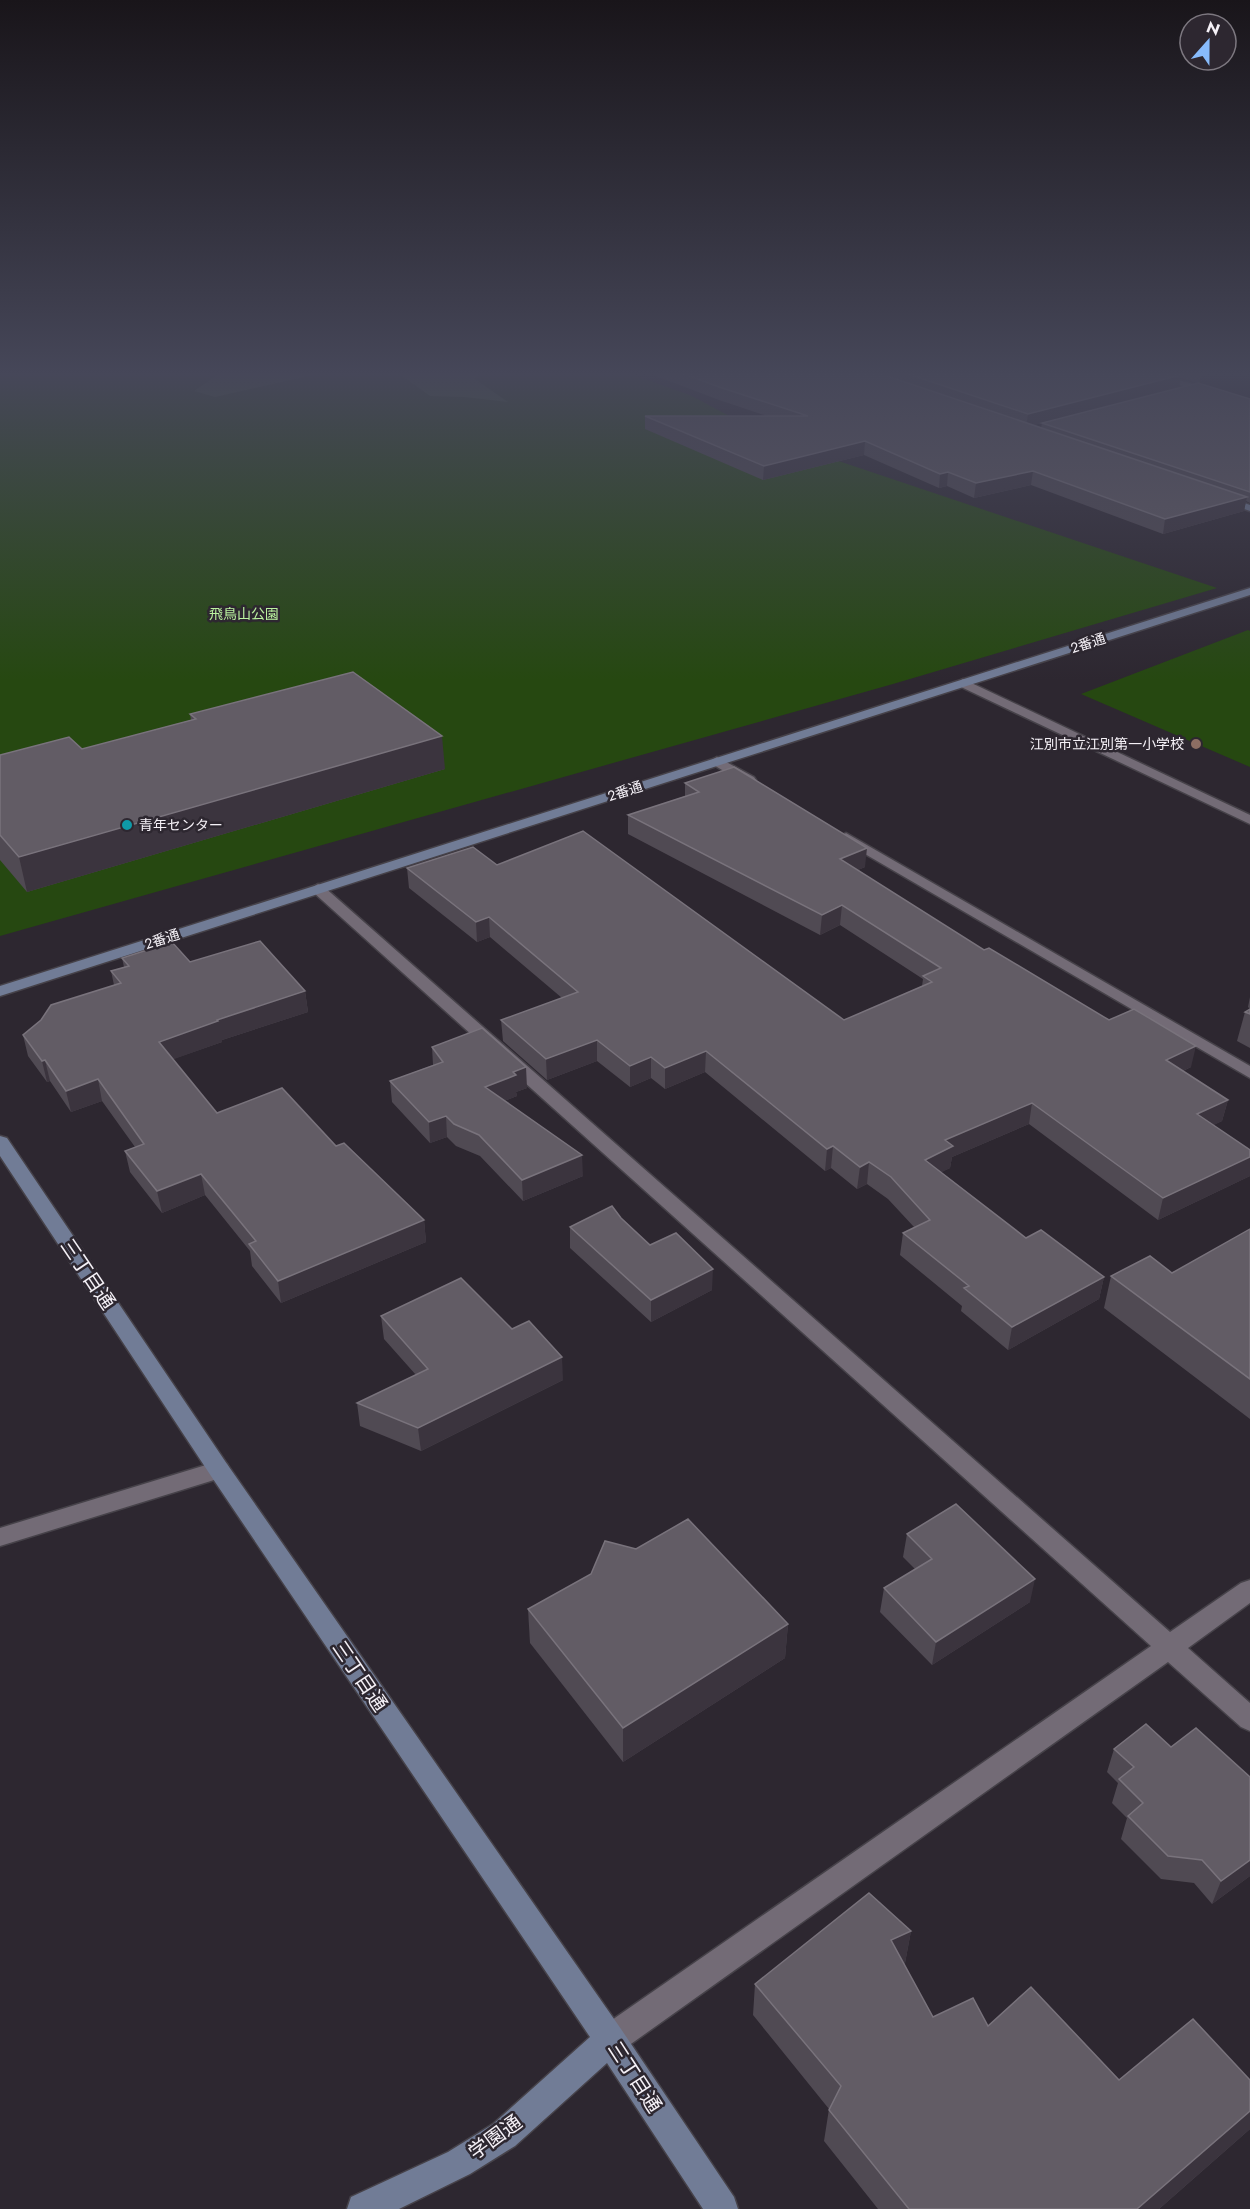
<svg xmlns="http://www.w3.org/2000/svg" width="1250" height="2209" font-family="Jost,'Noto Sans JP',sans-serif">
<rect width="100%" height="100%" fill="#2d2730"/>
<!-- green -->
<g fill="#264811">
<path d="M0 371H623L692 396 770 438 1217 588 893 684 0 936Z"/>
<path d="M1250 631V767L1081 694 1248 630Z"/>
</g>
<!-- forest -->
<path fill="#436730" d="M223 371H481L475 379 508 402 464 397 430 396 401 375 321 373 215 397 194 391Z"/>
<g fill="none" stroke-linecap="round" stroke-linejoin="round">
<!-- street casing -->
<g stroke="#464249" stroke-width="3">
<g id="street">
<path d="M1133 371H1146L1250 400V406Z"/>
<path d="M963 679 1250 815V824L959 686 957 683Z"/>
<path d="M717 757 754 777 756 780 749 784 744 783 712 764 710 761Z"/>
<path d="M846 833 1250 1066V1078L841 840 839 837Z"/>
<path d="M318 884 323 886 1170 1632 1241 1583 1250 1580V1603L1188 1648 1250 1703V1731L1241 1727 1168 1662 621 2051 610 2055 599 2051 595 2040 599 2029 1151 1646 313 892 310 889Z"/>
<path d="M219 1461 227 1464 230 1470 227 1476 0 1546V1528Z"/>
</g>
</g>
<!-- secondary casing -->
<g stroke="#464249" stroke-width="3">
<g id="secondary">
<path d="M1219 496H1225L1250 505V511L1219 500Z"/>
<path d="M1250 588V595L0 996V986Z"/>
<path d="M0 1136 7 1138 227 1464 621 2029 734 2197 738 2209H703L607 2063 515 2146 470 2174 399 2209H347L351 2197 448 2152 493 2124 590 2037 211 1476 0 1156Z"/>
</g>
</g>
<!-- street -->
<use href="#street" fill="#736b76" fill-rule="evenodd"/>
<!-- secondary -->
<use href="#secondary" fill="#717c96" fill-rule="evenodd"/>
</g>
<!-- wall -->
<g fill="#504a53" fill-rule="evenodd">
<path d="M643 371H1202L1199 384 1181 378 1179 388 1250 399V503L1246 501 1244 511 1163 534 1031 485 974 498 947 486 939 488 864 455 763 480 645 429V416H767L719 400ZM1042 423 1041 428 1033 425Z"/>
<path d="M190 714 445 769 27 892 0 860V755L82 749 191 720Z"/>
<path d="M685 783 865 867 858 870 984 950 1191 1067 1183 1071 1228 1100 1222 1121 1213 1125 1250 1176 1158 1220 1029 1124 952 1157 950 1168 941 1172 1026 1238 1104 1277 1099 1299 1008 1350 961 1311 962 1306 900 1255 903 1233 914 1227 888 1199 867 1184 857 1189 831 1168 825 1171 705 1072 665 1089 651 1078 630 1087 597 1061 547 1080 503 1041 501 1020 562 998 490 937 477 942 409 888 407 868 497 865 844 1020 922 986 923 979 840 925 820 935 628 834V815L685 796Z"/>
<path d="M122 958 190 962 305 991 308 1012 222 1040V1042L173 1059 217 1113 336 1146 424 1220 426 1242 281 1303 252 1266 250 1251 205 1195 162 1213 130 1172 125 1151 135 1147 102 1101 71 1112 50 1081 47 1082 28 1056 23 1035 41 1020 114 985 111 971 124 967Z"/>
<path d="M1250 997V1009L1248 1007Z"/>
<path d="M1250 1009V1048L1237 1041 1245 1012Z"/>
<path d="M432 1047 527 1088 516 1092 517 1096 504 1101 583 1176 523 1201 480 1156 456 1146 447 1137 430 1143 392 1102 390 1081 433 1065Z"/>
<path d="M621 1218 650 1245 712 1290 651 1322 570 1248V1227Z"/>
<path d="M1250 1229V1419L1104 1308 1111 1276 1172 1273Z"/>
<path d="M381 1316 563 1380 421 1451 360 1426 357 1403 416 1375 384 1339Z"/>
<path d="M907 1534 1030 1602 932 1665 880 1612 884 1588 915 1569 903 1557Z"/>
<path d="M528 1609 788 1624 785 1658 623 1762 530 1643Z"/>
<path d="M1171 1747 1250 1777V1876L1212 1904 1194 1883 1161 1879 1121 1839 1127 1818 1112 1803 1118 1783 1107 1772 1114 1749Z"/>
<path d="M911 1931 905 1963 904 1964 933 2017 988 2026 1119 2080H1250V2129L1159 2209H878L824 2141 829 2109 753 2015 755 1984Z"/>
</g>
<!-- shaded-wall -->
<g fill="#3b343e">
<path d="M1181 375 1179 388 1026 427 1028 414Z"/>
<path d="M865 441 864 455 763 480 764 466Z"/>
<path d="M1033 471 1031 485 974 498 976 483Z"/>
<path d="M948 472 947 486 939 488 940 474Z"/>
<path d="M1247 497 1244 511 1163 534 1165 519Z"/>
<path d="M442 736 445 769 27 892 19 857Z"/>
<path d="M867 848 865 867 839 878 840 859Z"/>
<path d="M842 905 840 925 820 935 822 915Z"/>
<path d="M489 917 490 937 477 942 476 922Z"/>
<path d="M305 991 308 1012 222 1040V1042L163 1063 159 1042 217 1020Z"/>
<path d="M597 1040V1061L547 1080 546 1059Z"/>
<path d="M1196 1046 1191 1067 1161 1081 1166 1060Z"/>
<path d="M706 1051 705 1072 665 1089V1068Z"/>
<path d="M651 1057V1078L630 1087V1066Z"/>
<path d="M45 1060 50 1081 47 1082 42 1061Z"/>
<path d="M526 1067 527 1088 516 1092 517 1096 486 1108 485 1087 513 1072Z"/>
<path d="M98 1079 102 1101 71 1112 66 1091Z"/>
<path d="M1228 1100 1222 1121 1192 1136 1197 1114Z"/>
<path d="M1032 1103 1029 1124 952 1157 950 1168 923 1182 925 1160 945 1140Z"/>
<path d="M446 1116 447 1137 430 1143 429 1122Z"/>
<path d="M833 1146 831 1168 825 1171 827 1149Z"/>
<path d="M582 1155 583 1176 523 1201 522 1180Z"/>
<path d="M1250 1157V1176L1158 1220 1163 1198Z"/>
<path d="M869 1162 867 1184 857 1189 860 1167Z"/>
<path d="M201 1174 205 1195 162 1213 157 1191Z"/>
<path d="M424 1220 426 1242 281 1303 278 1281Z"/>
<path d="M713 1269 712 1290 651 1322V1300Z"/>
<path d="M1104 1277 1099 1299 1008 1350 1012 1327Z"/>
<path d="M562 1357 563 1380 421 1451 418 1428Z"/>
<path d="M1035 1579 1030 1602 932 1665 936 1642Z"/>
<path d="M788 1624 785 1658 623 1762V1728Z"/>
<path d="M1250 1860V1876L1212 1904 1221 1881Z"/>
<path d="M911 1931 905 1963 885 1972 891 1940Z"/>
<path d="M1250 2111V2129L1159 2209H1137Z"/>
</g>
<!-- building -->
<g fill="#625c65" stroke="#79737c" stroke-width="1.5">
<path d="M676 371H872L1247 497 1165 519 1033 471 976 483 948 472 940 474 865 441 764 466 645 416H808L719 387Z"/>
<path d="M899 371H1168L1181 375 1028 414Z"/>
<path d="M1198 383 1250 399V492L1042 423Z"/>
<path d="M353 672 442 736 19 857 0 835V755L69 737 82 749 196 719 190 714Z"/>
<path d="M734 767 867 848 840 859 984 950 989 948 1109 1020 1134 1009 1196 1046 1166 1060 1228 1100 1197 1114 1250 1150V1157L1163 1198 1032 1103 945 1140 953 1146 925 1160 1026 1238 1041 1230 1104 1277 1012 1327 964 1288 969 1286 903 1233 930 1220 891 1177 869 1162 860 1167 833 1146 827 1149 706 1051 665 1068 651 1057 630 1066 597 1040 546 1059 501 1020 578 992 489 917 476 922 407 868 473 847 497 865 583 831 844 1020 932 982 923 976 941 968 842 905 822 915 628 815 699 792 685 783Z"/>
<path d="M260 941 305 991 217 1020 218 1021 159 1042 217 1113 282 1088 336 1146 344 1143 424 1220 278 1281 249 1244 256 1241 201 1174 157 1191 125 1151 144 1144 98 1079 66 1091 45 1060 42 1061 23 1035 41 1020 51 1005 121 983 111 971 129 966 122 958 172 942 190 962Z"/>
<path d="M1250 1009V1014L1245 1012Z"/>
<path d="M482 1028 526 1067 513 1072 516 1075 485 1087 582 1155 522 1180 479 1135 454 1124 446 1116 429 1122 390 1081 443 1062 432 1047Z"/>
<path d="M612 1206 621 1218 650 1245 676 1233 713 1269 651 1300 570 1227Z"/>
<path d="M1250 1229V1379L1111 1276 1150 1256 1172 1273Z"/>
<path d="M461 1278 512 1329 529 1321 562 1357 418 1428 357 1403 428 1369 381 1316Z"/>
<path d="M956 1504 1035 1579 936 1642 884 1588 932 1559 907 1534Z"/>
<path d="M688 1519 788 1624 623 1728 528 1609 591 1574 605 1541 636 1549Z"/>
<path d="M1146 1724 1171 1747 1196 1728 1250 1777V1860L1221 1881 1202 1860 1168 1856 1128 1816 1143 1803 1119 1779 1134 1767 1114 1749Z"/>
<path d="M869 1893 911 1931 891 1940 933 2017 973 1998 988 2026 1031 1987 1119 2080 1193 2019 1250 2080V2111L1137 2209H909L829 2110 841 2086 755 1984Z"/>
</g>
<!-- sky -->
<linearGradient id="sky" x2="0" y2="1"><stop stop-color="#19151a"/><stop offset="0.55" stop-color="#464759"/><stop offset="1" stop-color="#464759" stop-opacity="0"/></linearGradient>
<rect width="1250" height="680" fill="url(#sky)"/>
<!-- markers -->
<circle fill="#8d6e63" stroke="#2d2730" stroke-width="2" cx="1196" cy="744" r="6"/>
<circle fill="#0f9aa8" stroke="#2d2730" stroke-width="2" cx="127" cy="825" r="6"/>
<g text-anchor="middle" stroke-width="5" stroke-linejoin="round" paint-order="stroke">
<!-- far-park labels -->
<g font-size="14" fill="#baf29f" stroke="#2d2730">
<text x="244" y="619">飛鳥山公園</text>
</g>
<!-- far-street labels -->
<g font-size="14" fill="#f5f1f7" stroke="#2d2730">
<text transform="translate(1088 643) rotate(-18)" y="5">2番通</text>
<text transform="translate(625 791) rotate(-18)" y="5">2番通</text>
<text transform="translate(162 939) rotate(-18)" y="5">2番通</text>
</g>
<!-- far-poi labels -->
<g font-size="14" fill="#f5f1f7" stroke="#2d2730" text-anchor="end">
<text x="1184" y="749">江別市立江別第一小学校</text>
<text x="139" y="830" text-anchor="start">青年センター</text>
</g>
<!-- near-street labels -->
<g font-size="20" fill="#f5f1f7" stroke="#2d2730">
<text transform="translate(88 1274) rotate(56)" y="7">三丁目通</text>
<text transform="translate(360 1676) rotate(56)" y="7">三丁目通</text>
<text transform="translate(635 2077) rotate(57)" y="7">三丁目通</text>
<text transform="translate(495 2137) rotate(-36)" y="7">学園通</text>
</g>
</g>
<!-- north arrow -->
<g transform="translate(1208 42) rotate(21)"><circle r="28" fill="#2d2730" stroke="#7d7880" stroke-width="1.5"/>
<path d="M0-4.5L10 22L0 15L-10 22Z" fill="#87bbfc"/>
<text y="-9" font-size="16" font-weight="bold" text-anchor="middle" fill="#f5f1f7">N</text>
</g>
</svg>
